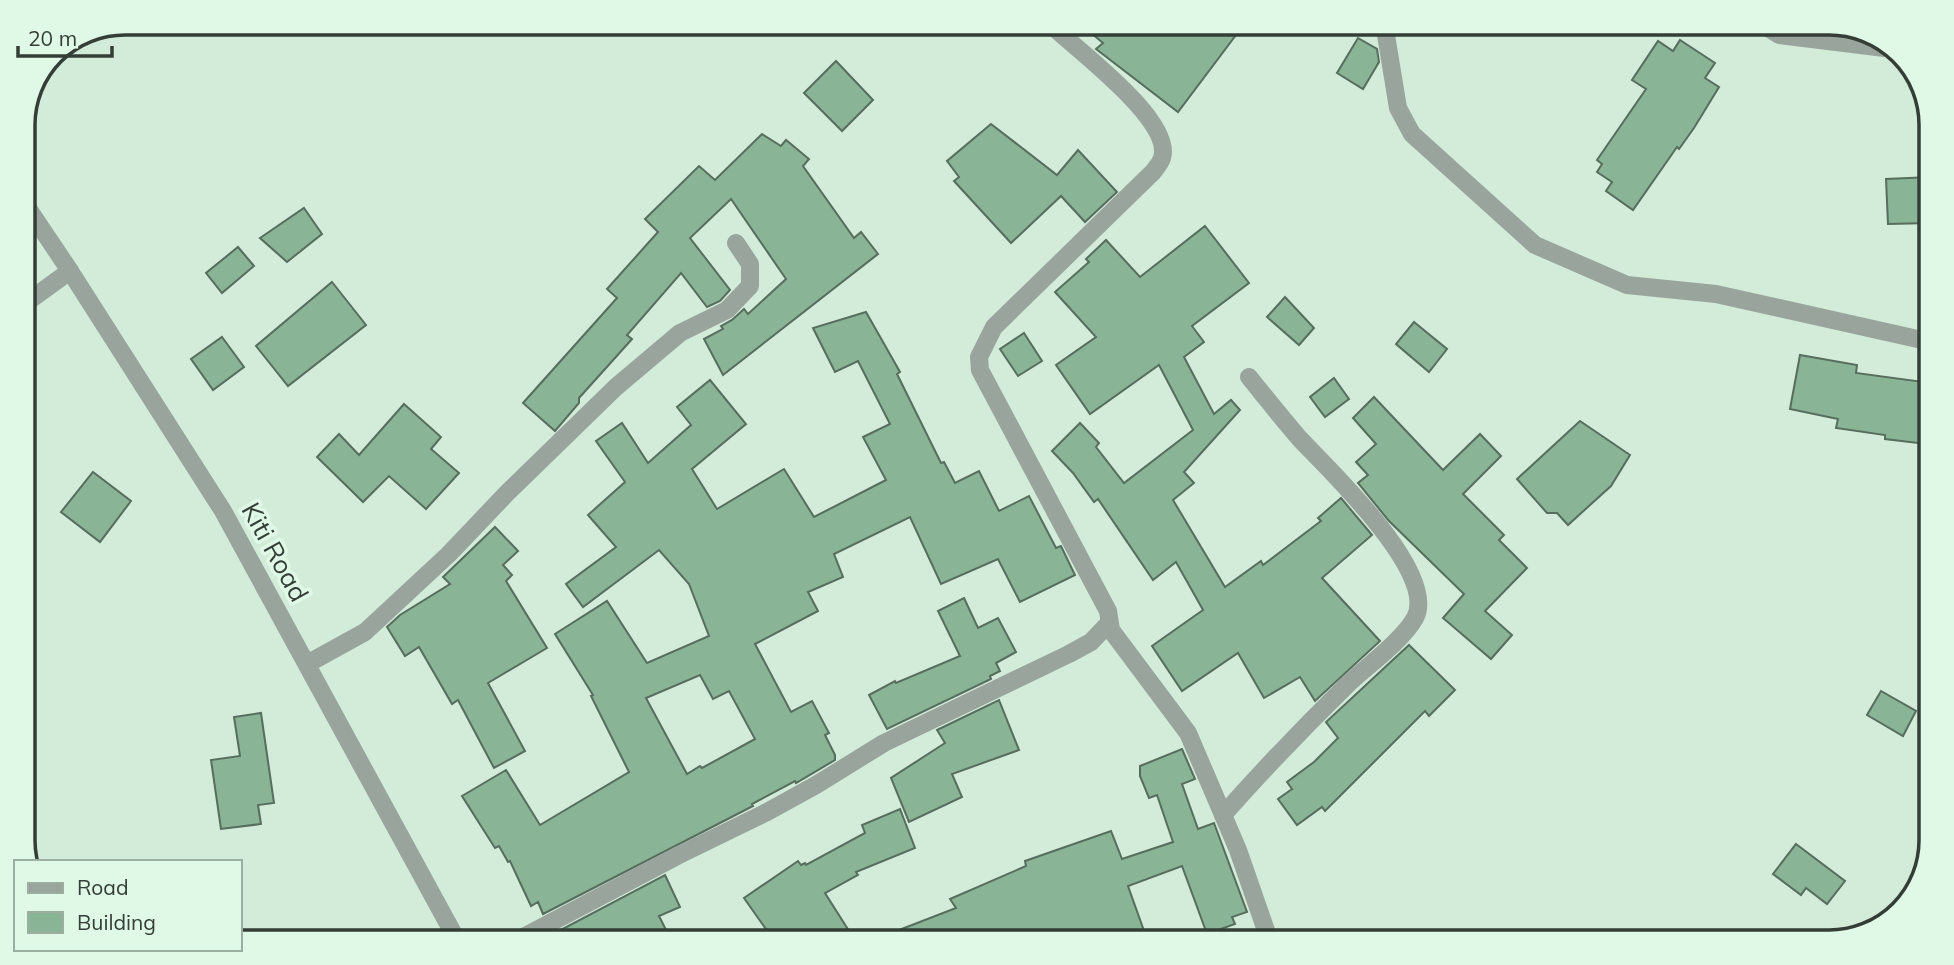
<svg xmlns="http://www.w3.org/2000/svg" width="1954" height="965" font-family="Mulish,sans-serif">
<rect width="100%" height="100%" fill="#d2ecd9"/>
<!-- building -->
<g fill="#89b496" stroke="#576d5d" stroke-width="2" fill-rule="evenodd">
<path d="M1079 23H1245L1178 112 1096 49 1103 43Z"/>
<path d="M1358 38 1377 49 1379 62 1363 89 1337 73Z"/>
<path d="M1680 40 1715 63 1705 78 1719 87 1694 128 1679 149 1677 147 1633 210 1606 191 1612 182 1597 172 1602 164 1597 160 1646 89 1632 80 1658 41 1673 51Z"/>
<path d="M836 61 873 100 842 131 804 93Z"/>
<path d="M991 124 1057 175 1078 150 1117 192 1085 222 1061 196 1011 243 954 181 959 177 947 161Z"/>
<path d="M762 134 781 146 786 140 809 159 803 166 854 238 861 232 878 254 723 375 704 339 723 329 721 326 732 320 744 309 748 314 786 279 731 199 690 238 730 290 720 301 707 307 681 273 627 335 632 339 579 398V403L555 431 523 403 617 298 607 289 658 232 645 219 699 166 715 180Z"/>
<path d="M1931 177V223L1888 224 1886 179Z"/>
<path d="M304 208 322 234 287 262 260 238Z"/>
<path d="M1205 226 1249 283 1192 326 1204 342 1184 357 1214 414 1231 400 1240 410 1184 472 1194 483 1173 500 1225 587 1261 561 1263 565 1321 521 1318 518 1341 498 1372 535 1322 578 1380 641 1315 701 1300 677 1264 698 1238 653 1182 691 1152 646 1203 610 1176 562 1153 580 1098 499 1094 502 1073 473 1052 451 1080 423 1099 443 1096 447 1124 483 1193 430 1159 365 1090 414 1056 365 1096 337 1055 292 1089 262 1086 259 1106 240 1140 277Z"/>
<path d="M238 247 254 266 222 293 206 273Z"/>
<path d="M332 282 366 325 288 386 256 346Z"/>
<path d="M1285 297 1314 328 1299 345 1267 317Z"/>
<path d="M866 312 900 372 897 374 941 463 944 462 955 483 979 471 999 511 1029 496 1056 548 1061 546 1075 575 1020 602 998 559 941 584 910 517 834 554 843 577 808 592 818 611 755 644 791 712 812 701 829 733 825 735 835 755V760L796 783 795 781 752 804 753 806 543 914 538 902 531 906 510 861 508 862 499 846 495 848 462 796 506 770 540 825 629 772 591 696 593 695 555 634 607 601 647 663 709 636 689 584 659 550 583 607 566 584 616 547 588 515 625 482 596 441 622 423 648 463 691 425 677 407 710 380 746 424 692 469 717 509 784 469 814 517 886 480 863 437 890 424 858 361 835 372 813 328ZM700 675 713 699 729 691 755 739 702 768 700 766 687 774 646 698Z"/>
<path d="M1414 322 1447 349 1429 372 1396 344Z"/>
<path d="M1024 333 1042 361 1018 376 1000 349Z"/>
<path d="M222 337 244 367 213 390 191 359Z"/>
<path d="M1800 355 1857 365 1856 373 1931 383 1926 444 1885 439V435L1836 428 1838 419 1790 409Z"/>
<path d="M1334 378 1349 399 1325 417 1310 397Z"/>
<path d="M1374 397 1443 470 1480 434 1501 456 1463 494 1504 535 1499 540 1527 568 1485 611 1512 635 1491 659 1443 618 1464 594 1389 521 1358 483 1368 475 1356 462 1376 444 1353 418Z"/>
<path d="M404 404 441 437 431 449 459 473 426 509 389 476 363 502 317 457 339 434 359 455Z"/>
<path d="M1580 421 1630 455 1611 486 1568 525 1557 513H1547L1517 479Z"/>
<path d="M93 472 131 501 100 542 61 512Z"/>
<path d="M495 527 518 551 503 565 512 575 506 581 547 648 488 683 525 751 494 768 458 700 452 704 419 647 405 656 387 627 400 615 450 584 443 577Z"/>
<path d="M964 598 978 628 998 618 1016 652 996 663 1000 671 990 676 991 679 887 729 869 695 895 681 896 683 960 656 938 611Z"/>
<path d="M1409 645 1455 690 1429 716 1425 711 1325 811 1322 807 1297 825 1278 799 1292 789 1287 782 1314 762 1338 738 1326 722Z"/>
<path d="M1881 691 1916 711 1903 736 1867 715Z"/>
<path d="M999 700 1019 750 952 774 962 797 909 822 891 778 945 743 937 730Z"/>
<path d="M261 713 274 803 258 805 261 824 221 829 211 760 240 756 234 717Z"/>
<path d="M1182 749 1195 779 1182 784 1198 829 1214 823 1247 912 1232 917 1235 924 1207 934 1182 866 1128 886 1148 942H874L873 940 956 908 950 899 1026 866 1025 861 1111 831 1122 859 1173 842 1157 795 1149 798 1140 776V766Z"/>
<path d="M900 809 915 848 856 872 858 875 825 893 856 942H775L744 898 798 861 801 865 805 863 806 865 865 833 862 825Z"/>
<path d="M1796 844 1845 881 1827 904 1806 888 1801 895 1773 874Z"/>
<path d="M665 875 680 907 659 916 672 942H556L553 934Z"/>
</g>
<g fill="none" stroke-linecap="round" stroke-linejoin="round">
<!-- minor -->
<g stroke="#99a49c" stroke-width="18">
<path d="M1049 23C1074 48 1174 120 1162 158 1161 162 1156 168 1153 172L994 327 979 357 980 370 1108 611 1111 630 1188 733 1238 850 1270 942"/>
<path d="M1384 23 1398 108 1412 134 1535 245 1627 285 1716 294 1931 342"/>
<path d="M1760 23 1779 35 1893 49"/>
<path d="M23 201 70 271 223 511 458 942"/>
<path d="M23 305 70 271"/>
<path d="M307 664 365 632 449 554 507 493 616 387 680 333 727 310 750 286V264L736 243"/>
<path d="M1223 815C1263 770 1304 727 1347 685 1367 666 1402 641 1415 618 1439 573 1328 469 1299 438 1282 418 1265 397 1249 377"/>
<path d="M514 942 679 855 765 813 816 785 884 743 1069 654 1091 642 1109 623"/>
</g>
</g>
<g text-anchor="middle" stroke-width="7" stroke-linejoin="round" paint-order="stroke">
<!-- street labels -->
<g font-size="26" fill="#343e37" stroke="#dff9e6">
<text transform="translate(275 552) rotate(61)" y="9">Kiti Road</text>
</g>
</g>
<!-- crop -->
<path d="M0 0H1954V965H0ZM125 35H1829A90 90 0 0 1 1919 125V840A90 90 0 0 1 1829 930H125A90 90 0 0 1 35 840V125A90 90 0 0 1 125 35Z" fill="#dff9e6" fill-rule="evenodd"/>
<path fill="none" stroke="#343e37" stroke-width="3.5" d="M125 35H1829A90 90 0 0 1 1919 125V840A90 90 0 0 1 1829 930H125A90 90 0 0 1 35 840V125A90 90 0 0 1 125 35Z"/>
<!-- legend -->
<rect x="14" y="860" width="228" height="91" fill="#dff9e6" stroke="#9baea0" stroke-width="2"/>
<rect x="28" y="883" width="35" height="10" fill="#99a49c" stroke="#9baea0" stroke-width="2"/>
<text x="77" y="895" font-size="21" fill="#343e37">Road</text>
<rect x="28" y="912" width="35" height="21" fill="#89b496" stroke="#9baea0" stroke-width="2"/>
<text x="77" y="930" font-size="21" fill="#343e37">Building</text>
<!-- scale -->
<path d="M18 46v10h94v-10" fill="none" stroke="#343e37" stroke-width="3.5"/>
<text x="28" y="46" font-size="21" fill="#343e37" stroke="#dff9e6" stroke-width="5" paint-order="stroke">20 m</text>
</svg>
